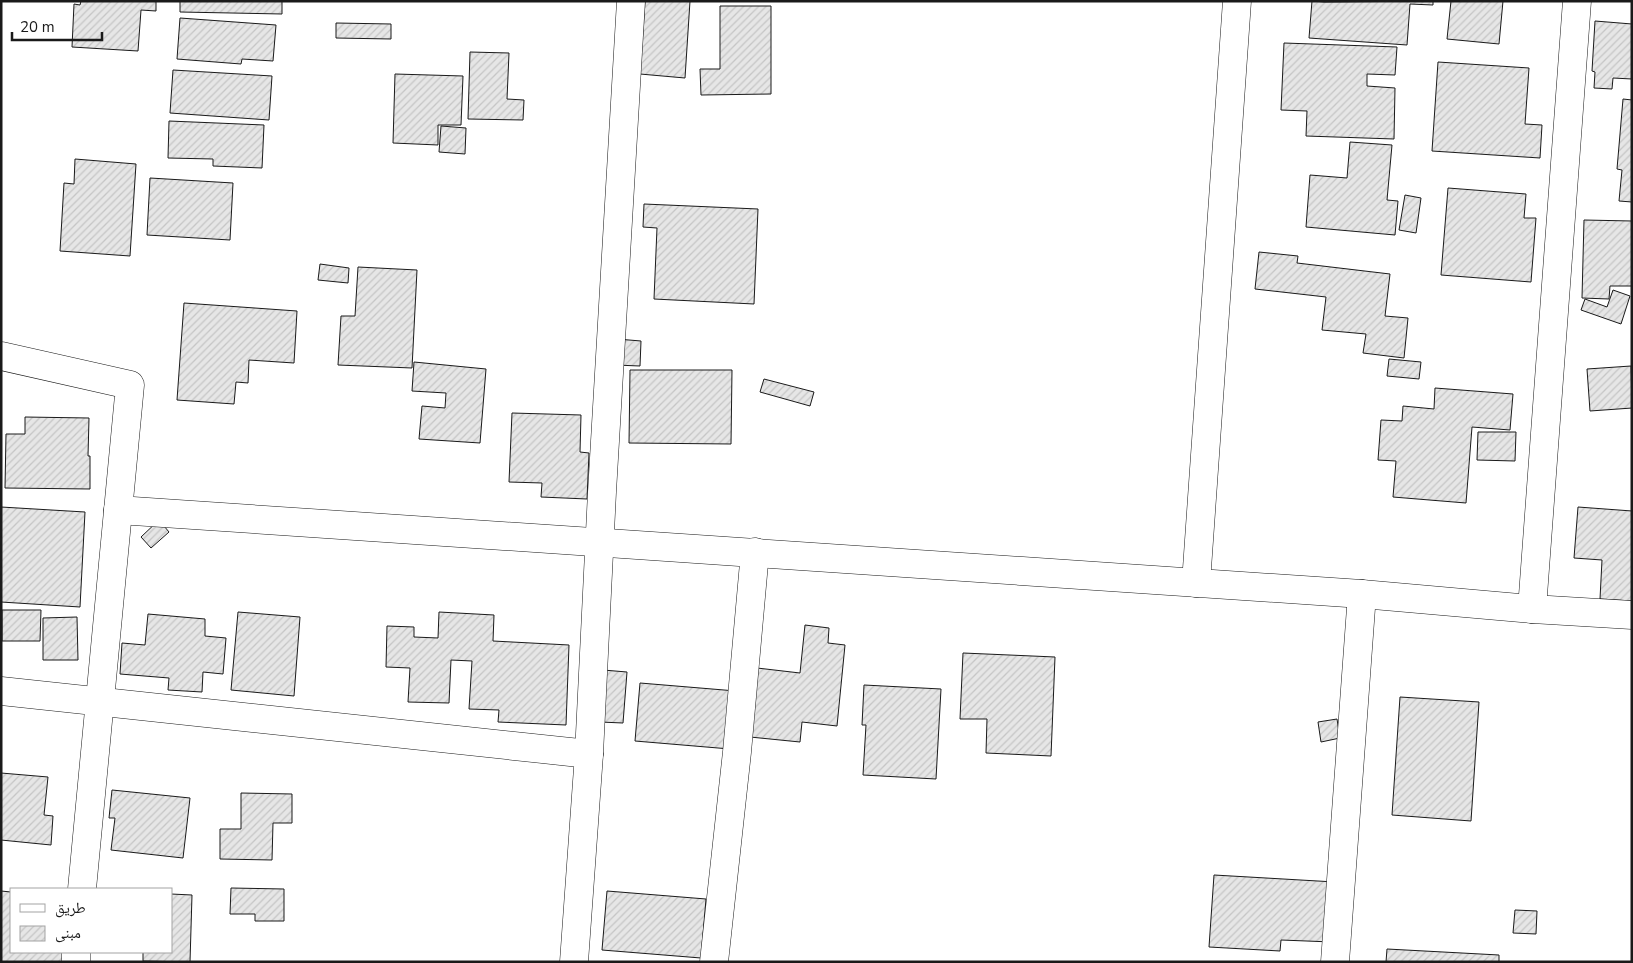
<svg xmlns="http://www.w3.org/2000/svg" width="1633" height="963" font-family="'Nunito Sans','Noto Naskh Arabic',sans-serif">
<defs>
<pattern id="building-hatch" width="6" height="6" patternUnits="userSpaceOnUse" patternTransform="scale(1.25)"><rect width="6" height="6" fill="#e6e6e6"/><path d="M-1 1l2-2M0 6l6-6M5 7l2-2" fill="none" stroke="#c5c5c5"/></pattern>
</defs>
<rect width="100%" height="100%" fill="#fff"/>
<!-- building -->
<g fill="url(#building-hatch)" stroke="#1a1a1a">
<path d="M81 1H156V11L141 10 138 51 72 47 74 4 80 5Z"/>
<path d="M180 1H282V14L180 12Z"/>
<path d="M645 1H690L685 78 640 74Z"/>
<path d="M1312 1 1324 2 1433 1V5L1410 4 1407 45 1309 38Z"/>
<path d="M1451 1H1503L1499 44 1447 39Z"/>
<path d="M720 6H771V94L701 95 700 69H720Z"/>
<path d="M180 18 276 25 273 61 242 59 241 64 177 59Z"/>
<path d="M1595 21 1632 24V79L1613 78 1612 89 1594 88 1595 72 1592 71Z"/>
<path d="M336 23 391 24V39L336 38Z"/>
<path d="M1284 43 1397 47 1395 75 1367 74V86L1395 88 1394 139 1306 136 1307 111 1281 110Z"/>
<path d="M470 52 509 53 507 99 524 100 523 120 468 119Z"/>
<path d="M1438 62 1529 68 1525 124 1542 125 1540 158 1432 151Z"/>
<path d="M173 70 272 76 269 120 170 113Z"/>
<path d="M395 74 463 76 461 125H438V145L393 143Z"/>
<path d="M1623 99 1632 100V202L1619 201 1622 170 1617 169Z"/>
<path d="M169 121 264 125 262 168 213 166V159L168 158Z"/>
<path d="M441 126 466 128 465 154 439 152Z"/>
<path d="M1350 142 1392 145 1387 200 1398 201 1395 235 1306 227 1310 175 1347 178Z"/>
<path d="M75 159 136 164 130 256 60 251 64 183 74 184Z"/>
<path d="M150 178 233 183 230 240 147 235Z"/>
<path d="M1448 188 1526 194 1524 218H1536L1531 282 1441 275Z"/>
<path d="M1405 195 1421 198 1416 233 1399 230Z"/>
<path d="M644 204 758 209 754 304 654 299 657 228 643 227Z"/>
<path d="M1584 220 1632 221V286H1610L1609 299 1582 298Z"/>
<path d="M1259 252 1298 256 1297 263 1390 274 1385 316 1408 318 1404 358 1363 353 1366 334 1322 330 1326 297 1255 289Z"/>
<path d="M320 264 349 268 348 283 318 280Z"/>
<path d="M358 267 417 270 412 368 338 365 341 316H355Z"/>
<path d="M1613 290 1630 296 1621 324 1581 310 1585 299 1607 307Z"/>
<path d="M184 303 297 311 294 363 249 360 248 383 236 382 234 404 177 400Z"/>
<path d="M617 339 641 341 640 366 615 365Z"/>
<path d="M1389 359 1421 362 1419 379 1387 376Z"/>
<path d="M414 362 486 369 480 443 419 439 422 406 445 408 446 393 412 391Z"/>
<path d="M1631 366 1632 408 1590 411 1587 369Z"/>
<path d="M630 370H732L731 444 629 443Z"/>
<path d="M764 379 814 392 810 406 760 392Z"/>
<path d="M1435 388 1513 394 1510 430 1472 427 1466 503 1393 497 1396 461 1378 460 1381 420 1402 421 1403 406 1434 409Z"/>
<path d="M512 413 581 415 580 452 589 453 587 499 541 497 542 483 509 482Z"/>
<path d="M25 417 89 418 88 456H90V489L5 488 6 434H25Z"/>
<path d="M1478 432H1516L1515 461 1477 460Z"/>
<path d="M1 507 85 512 80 607 1 602Z"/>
<path d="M1578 507 1632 511V601L1600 599 1602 560 1574 558Z"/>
<path d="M159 520 169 532 151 548 141 537Z"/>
<path d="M2 610H41L40 641H2Z"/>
<path d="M238 612 300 617 294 696 231 690Z"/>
<path d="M439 612 494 615 493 641 569 645 566 725 498 722 499 710 469 709 472 661 451 660 449 703 408 702 410 668 386 667 387 626 414 627V637L438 638Z"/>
<path d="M148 614 205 619V636L226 638 223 674 203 672 202 692 168 690 169 678 120 674 122 643 145 645Z"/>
<path d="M77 617 78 660H43V618Z"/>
<path d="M805 625 829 628 828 643 845 645 837 726 802 722 800 742 750 737 757 668 800 673Z"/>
<path d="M963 653 1055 657 1051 756 986 753 987 719H960Z"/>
<path d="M603 670 627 672 623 723 600 722Z"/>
<path d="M640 683 736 691 730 749 635 741Z"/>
<path d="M864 685 941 689 936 779 863 775 866 725H862Z"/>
<path d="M1400 697 1479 702 1471 821 1392 815Z"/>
<path d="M1337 719 1340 738 1321 742 1318 722Z"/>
<path d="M1 773 48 777 44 815 53 816 51 845 1 840Z"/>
<path d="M112 790 190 798 183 858 111 850 115 818H109Z"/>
<path d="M241 793 292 794V823H273L272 860 220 859V829H241Z"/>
<path d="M1214 875 1335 882 1332 942 1281 940 1280 951 1209 947Z"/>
<path d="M231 888 284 889V921H255V914H230Z"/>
<path d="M1 891 11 892V952H73V962H1Z"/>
<path d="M607 891 706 899 701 958 602 950Z"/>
<path d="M171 894 192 895 190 962 143 961V952H171Z"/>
<path d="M1515 910 1537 911 1536 934 1513 933Z"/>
<path d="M1387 949 1499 955V962H1386Z"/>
</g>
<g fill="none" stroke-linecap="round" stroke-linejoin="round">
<!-- minor casing -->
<g stroke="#1a1a1a" stroke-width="29">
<g id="minor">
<path d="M1 356 130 385 82 889"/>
<path d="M118 510 1362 594 1532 609 1632 615"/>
<path d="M1196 583 1237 1"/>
<path d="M1532 609 1577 1"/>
<path d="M1 691 589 754"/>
<path d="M76 962V952"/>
<path d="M574 962 589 754 602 492 631 1"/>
<path d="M714 962 737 752 755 552"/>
<path d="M1335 962 1362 594"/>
</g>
</g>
<!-- minor -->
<use href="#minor" stroke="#fff" stroke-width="28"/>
</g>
<!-- border -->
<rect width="1633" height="963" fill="none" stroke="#1a1a1a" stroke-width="5"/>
<!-- legend -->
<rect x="10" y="888" width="162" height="65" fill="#ffffff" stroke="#a3a3a3"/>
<rect x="20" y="904" width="25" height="8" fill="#ffffff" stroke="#a3a3a3"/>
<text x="55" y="913" font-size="15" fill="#1a1a1a">طريق</text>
<rect x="20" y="926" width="25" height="15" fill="url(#building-hatch)" stroke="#a3a3a3"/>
<text x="55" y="938" font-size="15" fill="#1a1a1a">مبنى</text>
<!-- scale -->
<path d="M12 32v8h90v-8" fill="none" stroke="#1a1a1a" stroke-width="2.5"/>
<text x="20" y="32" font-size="15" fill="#1a1a1a" stroke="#ffffff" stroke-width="4" paint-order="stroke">20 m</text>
</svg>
